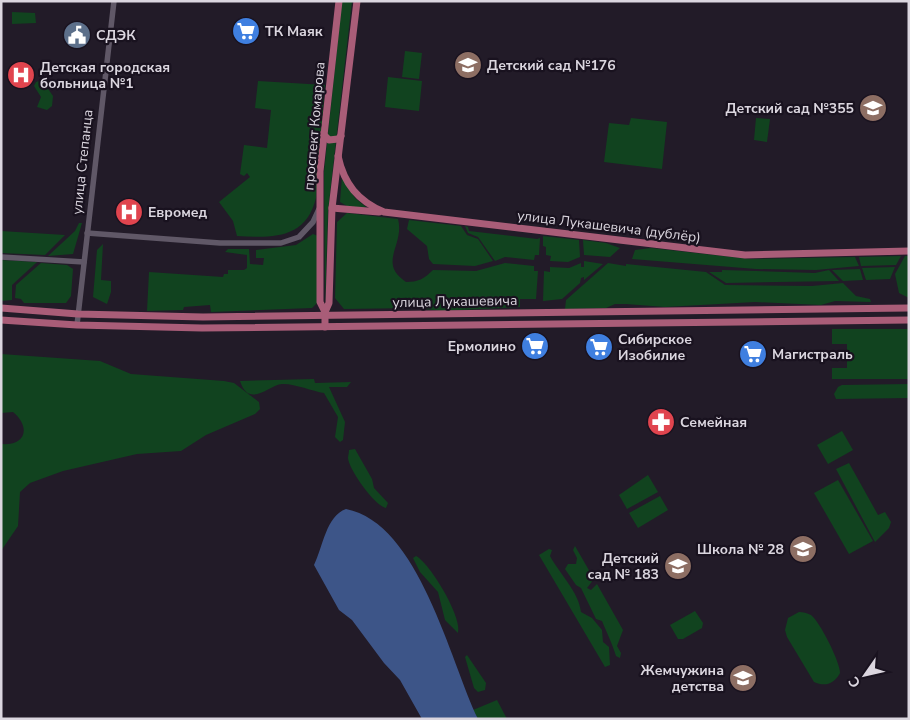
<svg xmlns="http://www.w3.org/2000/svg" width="910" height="720" font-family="'Nunito Sans',sans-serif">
<rect width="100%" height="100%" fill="#221b28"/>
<!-- green -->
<g fill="#11431f">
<path d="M342 1H352L328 211 325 305 324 172Z"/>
<path d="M12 12 35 13 36 23 12 24Z"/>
<path d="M405 51 422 53 419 79 402 77Z"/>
<path d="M388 77 422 81 419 111 385 107Z"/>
<path d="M42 80 53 96 52 106 47 110 37 107 41 97 34 86 36 82Z"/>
<path d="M258 81 325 85 316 198C306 239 273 238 237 236L233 221 219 202 250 177 247 173 244 176 240 174 244 145 267 148 271 110 255 108Z"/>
<path d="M631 118 667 122 662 169 604 162 609 123 629 125Z"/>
<path d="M756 118 770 119 767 142 754 140Z"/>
<path d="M342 176 355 198 366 207 364 208 347 206 340 202Z"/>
<path d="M347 213 398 219C405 245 377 263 406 282 418 282 424 279 433 270L476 271 505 263 534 266V271H538L536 299H520V307L443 311 416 308 344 309 335 298 337 222Z"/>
<path d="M409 220 461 226 467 235 478 239 493 261 475 266 433 264 429 259 427 246 407 229Z"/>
<path d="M79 223H82L73 254 48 256 75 231Z"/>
<path d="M465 226 468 227 469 231 537 239 540 238 539 255H535L534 260 505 257 495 261 478 237 468 233Z"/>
<path d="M1 231 65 235 45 255 1 253Z"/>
<path d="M313 234 318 236V302L312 308 211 312 210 305 184 307 183 310 147 311 149 272 223 277 224 274H228V270H244L247 268V255L225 252 228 249H249L250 264 263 265 264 258H256V250L296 245Z"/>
<path d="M543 236 579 240 580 257 568 262 550 261 551 256 546 255V247L543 246Z"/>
<path d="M583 240 606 243 620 248 610 257 584 255Z"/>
<path d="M103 244 101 280 111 281V292L107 304 93 297 97 250Z"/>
<path d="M651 248 750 259 855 257 859 266 816 270 756 269 632 259 635 250Z"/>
<path d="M901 256 896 265 861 266 859 257Z"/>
<path d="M905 256H909V298L899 293 895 274Z"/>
<path d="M1 260 37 262 12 285V300L1 301Z"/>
<path d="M584 261 603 264 584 280V277L581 278 580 283 562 299 543 301 544 271 550 272V267L569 268 581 263V267H584Z"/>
<path d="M41 263 67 265 73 269 71 296 66 303H24L21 299 15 298 16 285Z"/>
<path d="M608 263 626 266V264L706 272 725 285 812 286 843 283 856 296 870 299 871 302 835 301 821 305 755 302 665 307 626 304H615L606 308 565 309 566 300Z"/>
<path d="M895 267 890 279 866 280 862 268Z"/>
<path d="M860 269 863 280 843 281 832 270Z"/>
<path d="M722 270 815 273 829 270 839 281 726 283 709 272H722Z"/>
<path d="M832 329H909V379H832V368H847V344H832Z"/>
<path d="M1 354 100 361 131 374 224 381 234 383 259 402 260 409 255 414 206 435 181 451 137 454 63 471 30 483 20 492 18 526 1 551V444C26 446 31 427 13 412L1 413Z"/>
<path d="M314 379 315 383 351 382 347 387H329L345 422 343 440 340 442 335 437 338 417 324 393C312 391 293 383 282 384 269 385 249 409 240 381Z"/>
<path d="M909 384V398L836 399 834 394 838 387 842 385Z"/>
<path d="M842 431 853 450 828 464 817 445Z"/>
<path d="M355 449 372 479 374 488 388 503 386 508C375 506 349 470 348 458 348 456 349 453 349 450Z"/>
<path d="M849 463 878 515 885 512 891 522 889 528 875 542 836 469Z"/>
<path d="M648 475 658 492 627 509 619 495Z"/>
<path d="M838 480 873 541 849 554 814 493Z"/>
<path d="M660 496 668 510 638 528 629 513Z"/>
<path d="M575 546 594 579 587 588 591 590 597 584 623 630 617 646 621 653 620 658 616 656C612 643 607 633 602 621L596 619 581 588 576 585 565 569 568 564H576L577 558 573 550Z"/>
<path d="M549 549 552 550 550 556C559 573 579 592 581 612L592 618 602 630 603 642 609 647 610 665 605 667 539 555Z"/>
<path d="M416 556C430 563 463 618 458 633L445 620 438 592 420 572 413 558Z"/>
<path d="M695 611 703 623 702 628 683 639H678L670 625Z"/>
<path d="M799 612C803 612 807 613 811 615 820 622 840 662 840 673 834 684 825 687 814 682L787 637 785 630 788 618Z"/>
<path d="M467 655 486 683 485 690 478 692 474 688 465 657Z"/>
<path d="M497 700 507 719H478L473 710Z"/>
</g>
<!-- water -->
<path fill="#3d5588" d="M346 509C419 523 450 661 478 719H422L400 680 384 663 352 620 339 610 314 565C323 547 326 516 346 509Z"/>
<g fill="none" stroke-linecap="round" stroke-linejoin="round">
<!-- minor -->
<g stroke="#605867" stroke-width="5.5">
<path d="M87 233 220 243H281L299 237 313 222 319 209"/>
<path d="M1 257 84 262"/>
<path d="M77 325 114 1"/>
</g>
<!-- major -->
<g stroke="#a95d78" stroke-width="7">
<path d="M323 134 329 140 338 139 341 136"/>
<path d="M338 156C344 184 358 201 384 212L745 255 909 251"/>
<path d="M332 208 379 212"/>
<path d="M1 308 78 314 203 317 909 308"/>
<path d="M325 312 320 302V171L339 1"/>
<path d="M1 320 77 325 202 328 909 320"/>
<path d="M325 327V312L329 303 332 208 357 1"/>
</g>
</g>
<!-- icons -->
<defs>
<g id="supermarket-disc" transform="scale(1.4375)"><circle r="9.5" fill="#3f7fe0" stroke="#19121f"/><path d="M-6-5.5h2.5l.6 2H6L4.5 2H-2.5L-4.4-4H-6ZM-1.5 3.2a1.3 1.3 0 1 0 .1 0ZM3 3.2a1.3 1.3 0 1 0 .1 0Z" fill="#fff"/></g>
<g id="civic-disc" transform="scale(1.4375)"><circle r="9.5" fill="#5c6f8a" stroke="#19121f"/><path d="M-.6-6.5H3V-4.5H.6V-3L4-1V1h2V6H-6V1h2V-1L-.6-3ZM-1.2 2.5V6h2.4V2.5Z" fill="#fff"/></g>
<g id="school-disc" transform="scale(1.4375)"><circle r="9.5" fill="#8d6e63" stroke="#19121f"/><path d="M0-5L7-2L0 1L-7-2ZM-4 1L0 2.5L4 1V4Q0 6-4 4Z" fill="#fff"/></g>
<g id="hospital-disc" transform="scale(1.4375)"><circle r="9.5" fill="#e0444e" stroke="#19121f"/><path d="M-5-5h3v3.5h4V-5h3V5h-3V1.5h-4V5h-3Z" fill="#fff"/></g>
<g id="pharmacy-disc" transform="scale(1.4375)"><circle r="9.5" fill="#e0444e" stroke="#19121f"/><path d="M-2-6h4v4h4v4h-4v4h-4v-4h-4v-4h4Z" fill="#fff"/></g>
</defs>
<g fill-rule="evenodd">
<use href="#supermarket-disc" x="246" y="31"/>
<use href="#civic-disc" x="77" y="35"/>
<use href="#school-disc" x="468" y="65"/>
<use href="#hospital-disc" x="21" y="75"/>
<use href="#school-disc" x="873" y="108"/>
<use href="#hospital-disc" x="129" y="212"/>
<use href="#supermarket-disc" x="535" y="346"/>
<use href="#supermarket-disc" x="599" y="347"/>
<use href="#supermarket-disc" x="753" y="354"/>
<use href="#pharmacy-disc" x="661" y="422"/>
<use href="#school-disc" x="803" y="549"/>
<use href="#school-disc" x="678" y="566"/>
<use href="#school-disc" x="743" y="678"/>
</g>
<g text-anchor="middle" stroke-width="4.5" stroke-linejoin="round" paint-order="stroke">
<!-- poi labels -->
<g font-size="14" font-weight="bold" fill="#dbd6df" stroke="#19121f" text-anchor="start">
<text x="265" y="36">ТК Маяк</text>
<text x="96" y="40">СДЭК</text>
<text x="487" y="70">Детский сад №176</text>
<text x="40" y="72">Детская городская<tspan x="40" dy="16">больница №1</tspan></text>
<text x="854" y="113" text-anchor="end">Детский сад №355</text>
<text x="148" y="217">Евромед</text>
<text x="618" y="344">Сибирское<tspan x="618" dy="16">Изобилие</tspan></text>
<text x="516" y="351" text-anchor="end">Ермолино</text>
<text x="772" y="359">Магистраль</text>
<text x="680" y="427">Семейная</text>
<text x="784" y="554" text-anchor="end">Школа № 28</text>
<text x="659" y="563" text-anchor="end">Детский<tspan x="659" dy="16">сад № 183</tspan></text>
<text x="724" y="675" text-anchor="end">Жемчужина<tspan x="724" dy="16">детства</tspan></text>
</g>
<!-- street labels -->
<g font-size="14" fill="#dbd6df" stroke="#19121f">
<text transform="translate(314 126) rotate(-85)" y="5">проспект Комарова</text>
<text transform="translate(82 162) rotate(-84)" y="5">улица Степанца</text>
<text transform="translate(609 226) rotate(7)" y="5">улица Лукашевича (дублёр)</text>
<text transform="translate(455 301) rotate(-1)" y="5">улица Лукашевича</text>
</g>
</g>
<!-- border -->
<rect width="910" height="720" fill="none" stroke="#dbd6df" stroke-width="5"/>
<!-- north arrow -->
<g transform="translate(865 675) rotate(236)" stroke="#19121f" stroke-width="4" paint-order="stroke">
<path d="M0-4L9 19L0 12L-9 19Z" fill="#dbd6df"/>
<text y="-8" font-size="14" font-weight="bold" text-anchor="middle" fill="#dbd6df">С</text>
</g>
</svg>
